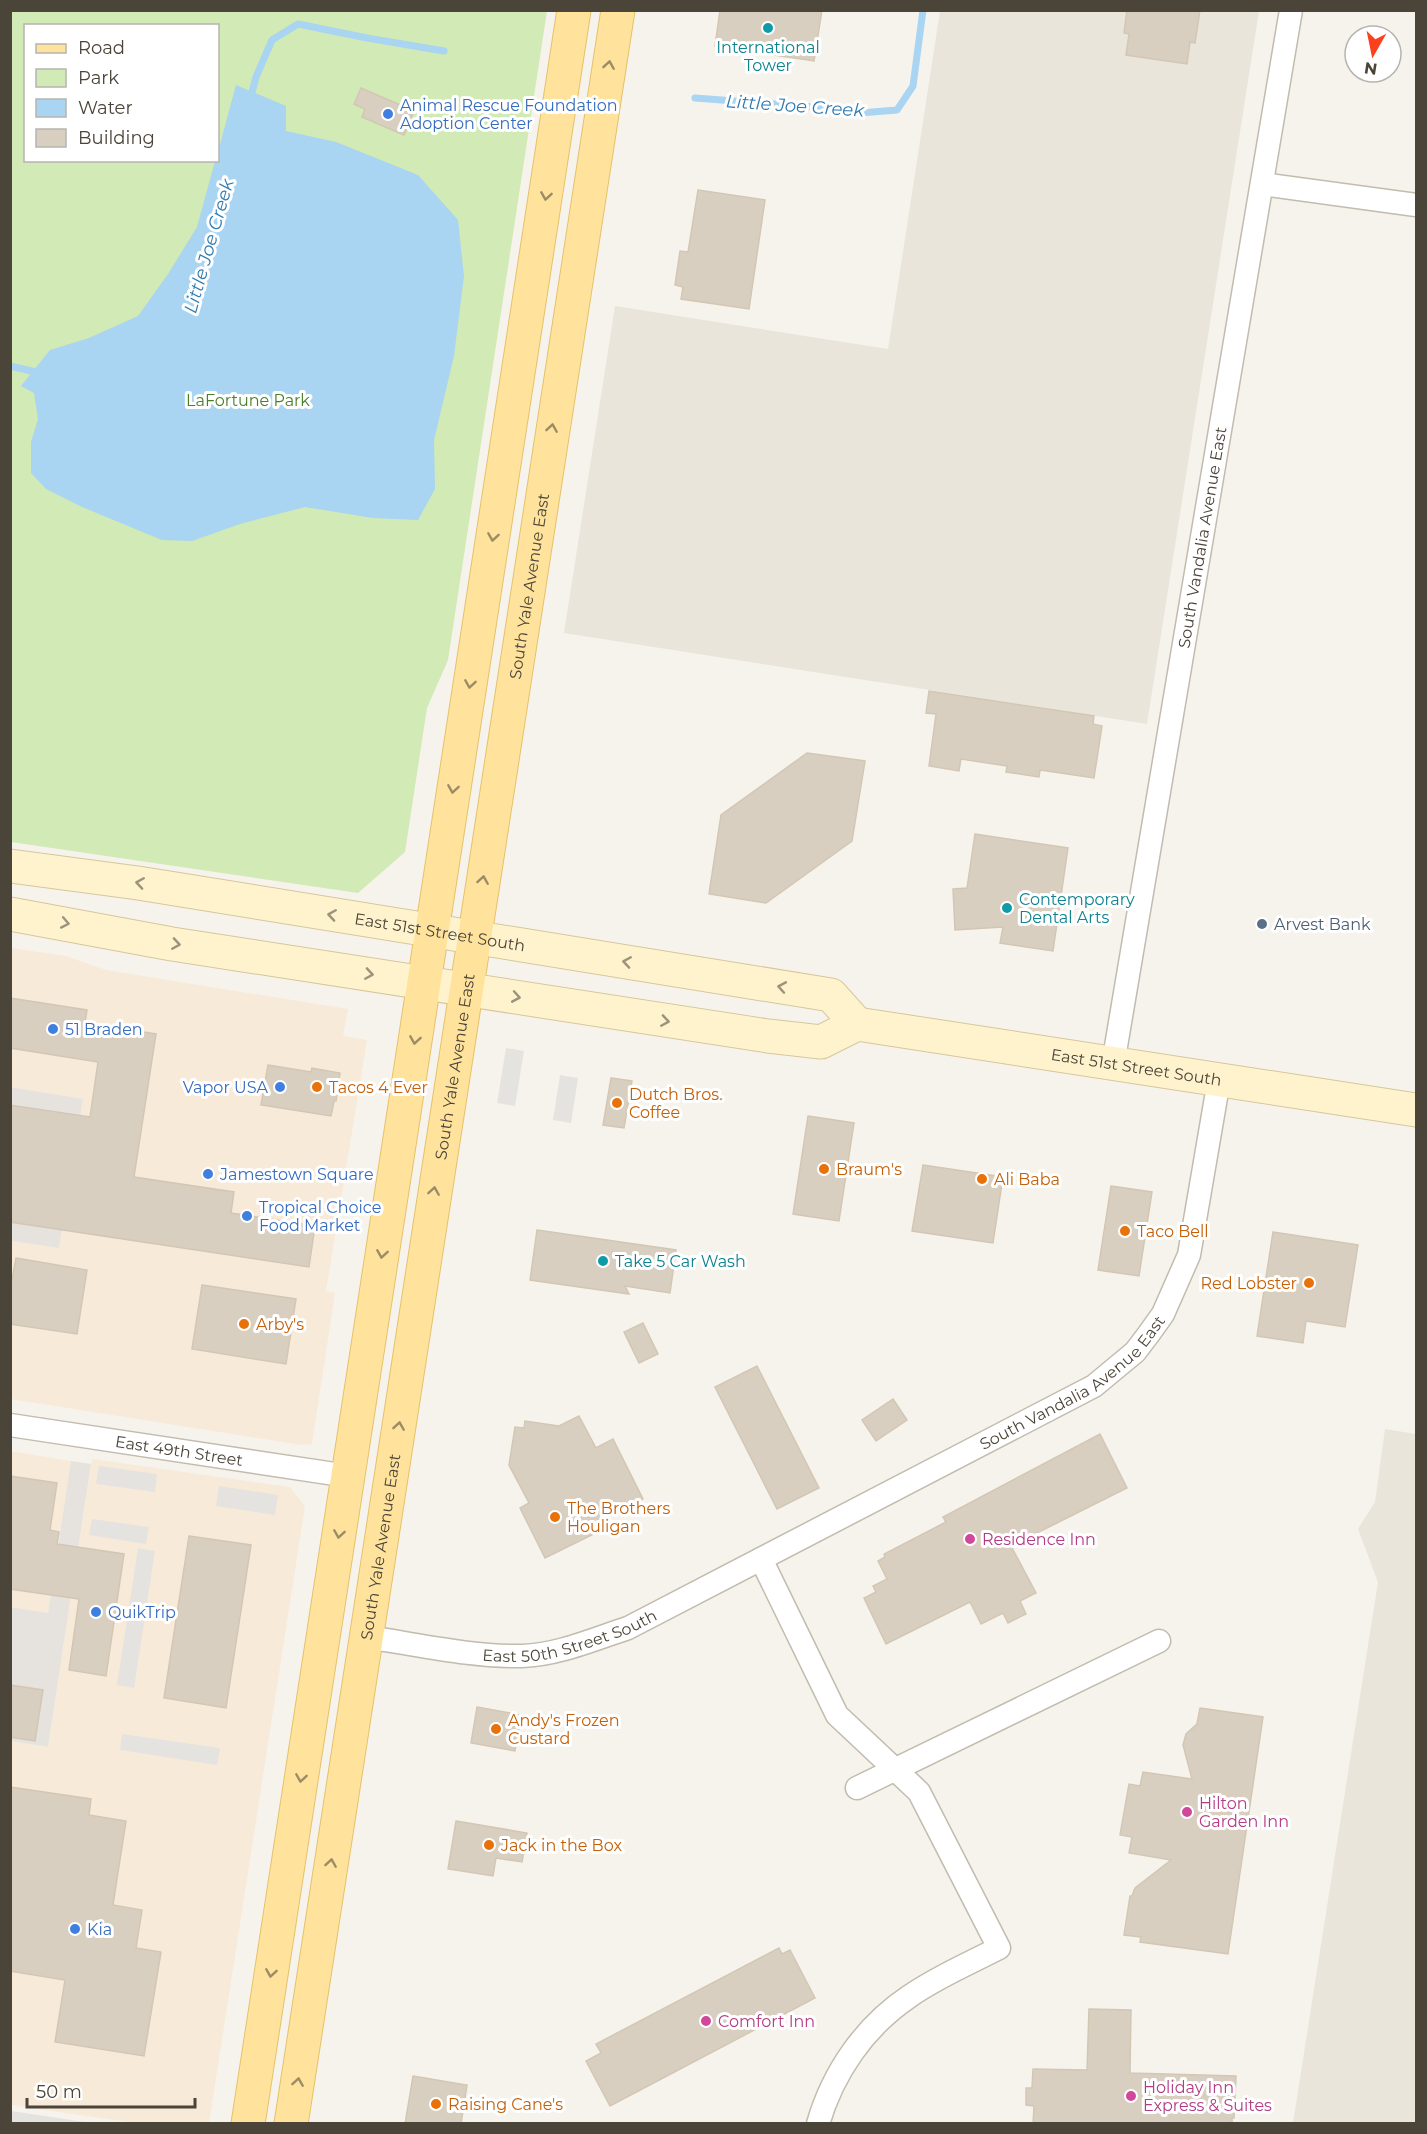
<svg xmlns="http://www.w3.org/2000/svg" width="1427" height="2134" font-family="Montserrat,sans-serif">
<rect width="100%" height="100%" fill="#f6f3ec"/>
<!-- residential -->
<g fill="#eae5da">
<path d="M940 11H1259L1147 724 564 633 615 306 888 349Z"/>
<path d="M1385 1429 1416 1434V2122L1293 2123 1378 1582 1358 1529 1375 1502Z"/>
</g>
<!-- commercial -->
<g fill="#f7ead8">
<path d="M11 948 66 956 106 970 348 1009 343 1036 367 1040 326 1291 335 1293 312 1444 301 1445 11 1399 10 1241 59 1248 83 1099 11 1087Z"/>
<path d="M10 1451 71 1461 48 1613 11 1607Z"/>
<path d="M92 1459 290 1487 305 1506 209 2123H135L11 2105 10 1741 48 1747Z"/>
</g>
<!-- industrial -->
<g fill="#e6e2dd">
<path d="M10 1087 83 1099 59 1248 11 1241Z"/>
<path d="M71 1461 91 1464 48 1747 11 1741 10 1607 48 1613Z"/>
</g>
<!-- green -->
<path fill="#d2eab5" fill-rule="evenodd" d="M11 11H547L448 660 427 708 405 852 358 893 11 842ZM26 26H218V160H26Z"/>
<!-- parking -->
<g fill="#e5e3e0">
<path d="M506 1048 524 1051 515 1106 497 1103Z"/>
<path d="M560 1075 578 1078 571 1123 553 1120Z"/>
<path d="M99 1466 157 1474 155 1492 96 1484Z"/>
<path d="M219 1486 278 1495 275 1515 216 1506Z"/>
<path d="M92 1519 149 1527 146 1544 89 1535Z"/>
<path d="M138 1548 155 1551 134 1688 117 1685Z"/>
<path d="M122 1734 220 1748 217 1765 120 1750Z"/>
<path d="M11 2111 92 2123H11Z"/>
</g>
<!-- water -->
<path fill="#a9d4f2" d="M236 85 286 106V131L336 142 418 175 458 220 464 276 454 356 434 440 435 489 418 520 373 518 305 507 240 524 192 541 162 540 82 507 46 489 31 473V442L38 419 34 393 21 386 50 350 89 338 138 316 168 274 197 227 215 161 218 160V152Z"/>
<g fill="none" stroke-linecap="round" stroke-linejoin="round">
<!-- stream -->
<g stroke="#a9d4f2" stroke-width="7">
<path d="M695 98 826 108 860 113 897 110 913 86 923 10"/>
<path d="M250 100 256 77 272 40 298 24 367 38 444 51"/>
<path d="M10 366 40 373"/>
</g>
</g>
<!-- building -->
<g fill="#d8cfc1" stroke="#d3c7b4" stroke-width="1.5">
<path d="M720 10H822L814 61 715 46Z"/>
<path d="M1127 10H1200L1195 43 1190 42 1187 64 1126 55 1129 34 1124 33Z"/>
<path d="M361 88 414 111 404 135 362 117 365 109 354 104Z"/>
<path d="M698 190 765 200 749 309 681 299 683 287 675 285 680 251 688 252Z"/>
<path d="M929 691 1094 716 1093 724 1102 726 1094 778 1040 770 1039 777 1006 772 1007 766 961 759 959 771 929 766 936 714 926 713Z"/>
<path d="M807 753 865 761 852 841 766 903 709 894 721 815Z"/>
<path d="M975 834 1068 848 1053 951 1000 943 1003 927 955 930 953 889 967 888Z"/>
<path d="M10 998 87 1010 85 1023 156 1034 134 1177 234 1192 231 1213 315 1226 309 1267 10 1222V1105L90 1117 98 1062 10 1048Z"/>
<path d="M268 1065 311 1072 312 1068 340 1073 336 1101H334L331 1116 261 1105Z"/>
<path d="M611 1078 632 1081 624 1128 603 1125Z"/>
<path d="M808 1116 854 1123 839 1221 793 1214Z"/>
<path d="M923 1165 1003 1177 993 1243 912 1231Z"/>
<path d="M1111 1186 1152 1192 1139 1276 1098 1270Z"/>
<path d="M537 1230 676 1250 670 1293 625 1286 629 1294 530 1280Z"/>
<path d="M1273 1232 1358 1245 1345 1327 1306 1321 1303 1343 1257 1336Z"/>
<path d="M16 1258 87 1270 77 1334 10 1324V1290Z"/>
<path d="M202 1285 296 1299 286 1364 192 1349Z"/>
<path d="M643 1323 658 1354 639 1363 624 1332Z"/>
<path d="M757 1366 819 1488 777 1509 715 1387Z"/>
<path d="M893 1399 907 1420 876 1441 862 1420Z"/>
<path d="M579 1416 596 1448 613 1439 643 1499 598 1522 602 1530 545 1558 520 1508 529 1503 509 1465 515 1427 524 1428 525 1421 559 1426Z"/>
<path d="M1100 1434 1127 1488 1011 1546 1036 1593 1020 1601 1026 1614 1008 1623 1003 1613 981 1624 970 1602 886 1644 864 1598 876 1592 873 1586 887 1579 878 1561 885 1557 884 1554 946 1522 943 1517Z"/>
<path d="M10 1476 57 1483 50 1530 59 1532 57 1544 124 1554 106 1676 69 1670 79 1599 10 1589Z"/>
<path d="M189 1536 251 1545 226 1708 164 1698Z"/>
<path d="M10 1685 43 1690 35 1741 10 1737Z"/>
<path d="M477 1707 521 1715 515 1751 471 1743Z"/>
<path d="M1200 1708 1263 1717 1228 1954 1140 1942 1141 1937 1124 1935 1130 1896H1132L1135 1888 1171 1860 1129 1853 1132 1837 1120 1835 1129 1784 1140 1786 1143 1772 1192 1779 1183 1745 1186 1734 1197 1724Z"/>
<path d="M10 1787 91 1799 89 1815 126 1821 113 1905 142 1910 136 1948 161 1952 144 2056 55 2042 65 1980 10 1971Z"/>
<path d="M456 1821 527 1833 522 1862 496 1858 493 1876 448 1869Z"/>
<path d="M779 1948 782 1954 790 1950 815 1998 610 2106 586 2061 601 2053 596 2044Z"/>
<path d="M1089 2009 1131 2010 1130 2073 1236 2076 1234 2118H1232V2124H1033L1034 2106 1026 2105V2088H1032L1033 2069 1087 2070Z"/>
<path d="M413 2076 467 2085 461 2124H405Z"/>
</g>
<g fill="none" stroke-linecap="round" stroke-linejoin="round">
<!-- minor casing -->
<g stroke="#c2bbae" stroke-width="25">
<g id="minor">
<path d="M1262 184 1416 205"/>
<path id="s1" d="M1113 1064 1291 10"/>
<path id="s2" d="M10 1425 348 1476"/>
<path d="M761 1559 837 1715 919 1792 999 1948C970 1963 937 1977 910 1996 865 2026 833 2072 818 2124"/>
<path id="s3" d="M366 1637C416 1644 471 1657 522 1656 558 1655 594 1639 628 1628L1094 1386 1135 1352 1148 1335 1163 1314 1189 1255 1219 1080"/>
<path d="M857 1788 1159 1641"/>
</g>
</g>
<!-- secondary casing -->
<g stroke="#d6c79b" stroke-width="35">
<g id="secondary">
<path id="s4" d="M10 866 138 883 831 995 857 1024"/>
<path id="s5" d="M10 914 172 944 768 1036 821 1042 857 1024 1416 1110"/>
</g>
</g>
<!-- primary casing -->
<g stroke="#e6c16a" stroke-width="35">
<g id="primary">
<path d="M248 2124 574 10"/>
<path id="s6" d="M291 2124 618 10"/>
</g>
</g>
<!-- minor -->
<use href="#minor" stroke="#fff" stroke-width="22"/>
<!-- secondary -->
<use href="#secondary" stroke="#fff3cd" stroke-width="33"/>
<!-- primary -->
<use href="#primary" stroke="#ffe39c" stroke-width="33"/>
</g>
<!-- one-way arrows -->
<defs><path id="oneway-chevron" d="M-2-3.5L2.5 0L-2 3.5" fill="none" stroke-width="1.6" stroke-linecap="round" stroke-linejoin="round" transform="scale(1.5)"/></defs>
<g stroke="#9c8c66">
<use href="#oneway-chevron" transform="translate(609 65) rotate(-81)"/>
<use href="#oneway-chevron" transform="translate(546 196) rotate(99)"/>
<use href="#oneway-chevron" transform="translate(552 428) rotate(-81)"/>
<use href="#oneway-chevron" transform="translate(493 537) rotate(99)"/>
<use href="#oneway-chevron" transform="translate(470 684) rotate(99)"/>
<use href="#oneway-chevron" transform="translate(453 789) rotate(99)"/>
<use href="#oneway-chevron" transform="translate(483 880) rotate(-81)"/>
<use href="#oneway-chevron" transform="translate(415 1040) rotate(99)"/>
<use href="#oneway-chevron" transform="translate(434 1191) rotate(-81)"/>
<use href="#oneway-chevron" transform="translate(382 1254) rotate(99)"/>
<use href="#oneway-chevron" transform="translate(399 1426) rotate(-81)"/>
<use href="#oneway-chevron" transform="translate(339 1534) rotate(99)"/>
<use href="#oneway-chevron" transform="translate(301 1778) rotate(99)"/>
<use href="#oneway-chevron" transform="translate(331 1863) rotate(-81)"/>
<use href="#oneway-chevron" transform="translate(271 1973) rotate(99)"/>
<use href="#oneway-chevron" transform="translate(298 2082) rotate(-81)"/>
</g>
<g stroke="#9c937c">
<use href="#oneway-chevron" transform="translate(140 883) rotate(-171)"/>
<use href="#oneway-chevron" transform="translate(332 915) rotate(-171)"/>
<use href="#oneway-chevron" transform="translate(65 923) rotate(11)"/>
<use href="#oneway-chevron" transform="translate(176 944) rotate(9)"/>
<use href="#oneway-chevron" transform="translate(627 962) rotate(-171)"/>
<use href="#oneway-chevron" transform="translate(369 974) rotate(9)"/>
<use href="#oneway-chevron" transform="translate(782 987) rotate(-170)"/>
<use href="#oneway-chevron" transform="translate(516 997) rotate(10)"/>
<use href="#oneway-chevron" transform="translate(665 1021) rotate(9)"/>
</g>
<!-- markers -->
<g fill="#0f9aa8" stroke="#fff" stroke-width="2">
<circle cx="768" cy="28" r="6"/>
<circle cx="1007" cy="908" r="6"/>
<circle cx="603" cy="1261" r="6"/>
</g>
<g fill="#3f7fe0" stroke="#fff" stroke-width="2">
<circle cx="388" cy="114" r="6"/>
<circle cx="53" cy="1029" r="6"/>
<circle cx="280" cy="1087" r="6"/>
<circle cx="208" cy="1174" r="6"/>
<circle cx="247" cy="1216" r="6"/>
<circle cx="96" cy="1612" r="6"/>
<circle cx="75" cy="1929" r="6"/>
</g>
<circle fill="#5c6f8a" stroke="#fff" stroke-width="2" cx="1262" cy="924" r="6"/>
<g fill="#e8710a" stroke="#fff" stroke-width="2">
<circle cx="317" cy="1087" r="6"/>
<circle cx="617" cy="1103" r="6"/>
<circle cx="824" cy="1169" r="6"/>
<circle cx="982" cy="1179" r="6"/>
<circle cx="1125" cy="1231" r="6"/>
<circle cx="1309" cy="1283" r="6"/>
<circle cx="244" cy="1324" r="6"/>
<circle cx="555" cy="1517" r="6"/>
<circle cx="496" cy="1729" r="6"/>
<circle cx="489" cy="1845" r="6"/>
<circle cx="436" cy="2104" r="6"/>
</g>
<g fill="#d1479c" stroke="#fff" stroke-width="2">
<circle cx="970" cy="1539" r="6"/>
<circle cx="1187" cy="1812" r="6"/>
<circle cx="706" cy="2021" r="6"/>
<circle cx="1131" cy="2096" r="6"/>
</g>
<g text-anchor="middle" stroke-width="6" stroke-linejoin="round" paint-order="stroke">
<!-- culture labels -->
<g font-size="16" fill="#0d838f" stroke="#fff" text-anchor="start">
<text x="768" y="53" text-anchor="middle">International<tspan x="768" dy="18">Tower</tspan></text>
<text x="1019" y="905">Contemporary<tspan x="1019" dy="18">Dental Arts</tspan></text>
<text x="615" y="1267">Take 5 Car Wash</text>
</g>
<!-- shop labels -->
<g font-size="16" fill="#366cbe" stroke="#fff" text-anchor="start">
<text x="400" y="111">Animal Rescue Foundation<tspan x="400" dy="18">Adoption Center</tspan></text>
<text x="65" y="1035">51 Braden</text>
<text x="268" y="1093" text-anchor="end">Vapor USA</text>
<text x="220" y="1180">Jamestown Square</text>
<text x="259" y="1213">Tropical Choice<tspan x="259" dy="18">Food Market</tspan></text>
<text x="108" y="1618">QuikTrip</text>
<text x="87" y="1935">Kia</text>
</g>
<!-- park labels -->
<g font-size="16" fill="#4a7f2a" stroke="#fff">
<text x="248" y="406">LaFortune Park</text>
</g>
<!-- street labels -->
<g font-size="16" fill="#4b4439" stroke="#fff">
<text dy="6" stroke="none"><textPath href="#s1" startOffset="534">South Vandalia Avenue East</textPath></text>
<text dy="6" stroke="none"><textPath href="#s6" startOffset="1556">South Yale Avenue East</textPath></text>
<text dy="6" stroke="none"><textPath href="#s4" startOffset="435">East 51st Street South</textPath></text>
<text dy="6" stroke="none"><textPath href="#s6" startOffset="1070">South Yale Avenue East</textPath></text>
<text dy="6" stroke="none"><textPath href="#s5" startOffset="1144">East 51st Street South</textPath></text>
<text dy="6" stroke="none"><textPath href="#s3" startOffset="777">South Vandalia Avenue East</textPath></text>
<text dy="6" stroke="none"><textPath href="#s2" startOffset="171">East 49th Street</textPath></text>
<text dy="6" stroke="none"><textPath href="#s6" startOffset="584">South Yale Avenue East</textPath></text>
<text dy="6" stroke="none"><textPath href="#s3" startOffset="208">East 50th Street South</textPath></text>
</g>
<!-- service labels -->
<g font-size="16" fill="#4e5e75" stroke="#fff" text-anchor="start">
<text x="1274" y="930">Arvest Bank</text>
</g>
<!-- food labels -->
<g font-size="16" fill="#c56008" stroke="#fff" text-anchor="start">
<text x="329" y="1093">Tacos 4 Ever</text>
<text x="629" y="1100">Dutch Bros.<tspan x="629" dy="18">Coffee</tspan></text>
<text x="836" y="1175">Braum's</text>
<text x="994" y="1185">Ali Baba</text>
<text x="1137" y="1237">Taco Bell</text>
<text x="1297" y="1289" text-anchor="end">Red Lobster</text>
<text x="256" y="1330">Arby's</text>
<text x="567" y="1514">The Brothers<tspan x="567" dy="18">Houligan</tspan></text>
<text x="508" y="1726">Andy's Frozen<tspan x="508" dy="18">Custard</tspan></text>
<text x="501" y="1851">Jack in the Box</text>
<text x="448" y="2110">Raising Cane's</text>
</g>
<!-- hotel labels -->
<g font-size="16" fill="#b23c85" stroke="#fff" text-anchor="start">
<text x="982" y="1545">Residence Inn</text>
<text x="1199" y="1809">Hilton<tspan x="1199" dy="18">Garden Inn</tspan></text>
<text x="718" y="2027">Comfort Inn</text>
<text x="1143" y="2093">Holiday Inn<tspan x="1143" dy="18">Express &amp; Suites</tspan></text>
</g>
<!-- water labels -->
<g font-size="18" font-style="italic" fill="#2e7ab2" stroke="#fff">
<text transform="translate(795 106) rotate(4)" y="6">Little Joe Creek</text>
<text transform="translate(209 246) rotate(-74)" y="6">Little Joe Creek</text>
</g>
</g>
<!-- border -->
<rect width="1427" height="2134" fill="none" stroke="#4b4439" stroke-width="24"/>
<!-- legend -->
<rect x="24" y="24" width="195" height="138" fill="#ffffff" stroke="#b7b4b0" stroke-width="1.5"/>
<rect x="36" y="44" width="30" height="9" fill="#ffe39c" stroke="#b7b4b0" stroke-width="1.5"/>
<text x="78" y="54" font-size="18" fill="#4b4439">Road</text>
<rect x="36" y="69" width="30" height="18" fill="#d2eab5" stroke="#b7b4b0" stroke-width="1.5"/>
<text x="78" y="84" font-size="18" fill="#4b4439">Park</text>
<rect x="36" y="99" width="30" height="18" fill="#a9d4f2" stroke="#b7b4b0" stroke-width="1.5"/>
<text x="78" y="114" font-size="18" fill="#4b4439">Water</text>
<rect x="36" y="129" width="30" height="18" fill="#d8cfc1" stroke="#b7b4b0" stroke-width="1.5"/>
<text x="78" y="144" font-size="18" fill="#4b4439">Building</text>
<!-- north arrow -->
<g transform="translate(1373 54) rotate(189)"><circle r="28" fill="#ffffff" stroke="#b7b4b0" stroke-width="1.5"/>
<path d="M0-4.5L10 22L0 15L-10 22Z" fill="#fc3f1d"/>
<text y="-9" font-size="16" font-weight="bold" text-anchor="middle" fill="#4b4439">N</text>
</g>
<!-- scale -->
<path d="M27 2098v9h168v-9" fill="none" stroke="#4b4439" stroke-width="3"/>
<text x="36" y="2098" font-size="18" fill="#4b4439" stroke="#ffffff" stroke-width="4.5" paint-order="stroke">50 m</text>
</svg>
